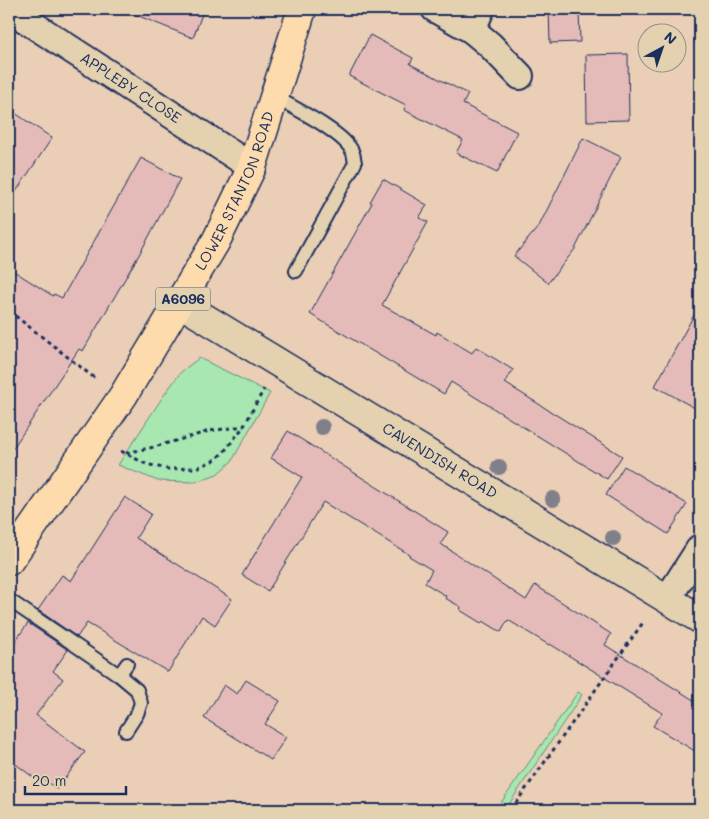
<svg xmlns="http://www.w3.org/2000/svg" width="709" height="819" font-family="Mali,sans-serif">
<rect width="100%" height="100%" fill="#eaceb5"/>
<filter id="ink" filterUnits="userSpaceOnUse"><feTurbulence type="fractalNoise" baseFrequency=".02" numOctaves="2"/><feDisplacementMap in="SourceGraphic" scale="10" xChannelSelector="R" yChannelSelector="G"/><feConvolveMatrix kernelMatrix="1 2 1 2 8 2 1 2 1" color-interpolation-filters="sRGB"/></filter>
<g filter="url(#ink)">
<!-- green -->
<g fill="#a8e7af" stroke="#628b86">
<path d="M199 358 270 393 232 461 217 474 195 482 158 481 118 465 164 395 181 372Z"/>
<path d="M578 692 582 695 505 810H496Z"/>
</g>
<!-- building -->
<g fill="#e5bbba" stroke="#1b2f5e">
<path d="M124 9H204L193 38 124 10Z"/>
<path d="M549 9H579L580 42 550 43Z"/>
<path d="M370 35 413 58 410 64 468 94 463 104 517 132 497 173 456 153 463 140 404 110 406 105 349 76Z"/>
<path d="M628 54 629 120 587 121 586 55Z"/>
<path d="M9 109 52 138 9 202Z"/>
<path d="M583 138 621 157 575 249 548 283 514 256 539 226Z"/>
<path d="M141 158 180 179 140 253 83 351 79 349 9 454V268L53 296 54 294 62 298Z"/>
<path d="M383 179 427 205 419 218 428 222 382 305 436 335 437 332 472 353 476 347 513 370 505 383 622 456 607 479 451 382 444 394 310 314 372 203 370 202Z"/>
<path d="M700 304V411L655 386Z"/>
<path d="M288 431 448 532 441 544 526 600 535 585 611 634 605 645 700 704V754L653 726 662 713 550 644 549 645 508 620 501 632 483 621 481 623 460 610 461 607 445 598 446 596 425 583 432 570 409 556 410 555 323 502 268 591 242 575 302 477 271 458Z"/>
<path d="M624 466 687 504 668 534 606 495Z"/>
<path d="M125 497 151 514 136 538 232 599 215 625 202 616 168 672 87 623 77 637 38 610 62 575 71 581Z"/>
<path d="M28 623 68 650 53 671 63 679 36 715 85 752 57 789 40 776 37 780 9 759V650Z"/>
<path d="M246 680 280 701 265 724 286 737 271 760 204 718 224 685 237 694Z"/>
</g>
<g fill="none" stroke-linecap="round" stroke-linejoin="round">
<!-- lane casing -->
<g stroke="#1b2f5e" stroke-width="16">
<g id="lane">
<path d="M275 97C294 108 344 133 352 151 354 154 354 159 355 163L296 271"/>
<path d="M9 600 119 675 137 690 141 703 137 714 126 731"/>
<path d="M119 675 127 664"/>
</g>
</g>
<!-- street casing -->
<g stroke="#1b2f5e" stroke-width="30">
<g id="street">
<path id="s1" d="M9 9 252 167"/>
<path d="M435 9 472 30 490 45 520 76"/>
<path d="M472 30 481 9"/>
<path d="M668 598 700 548"/>
</g>
</g>
<!-- secondary casing -->
<g stroke="#1b2f5e" stroke-width="31">
<g id="secondary">
<path id="s2" d="M180 303 700 619"/>
</g>
</g>
<!-- primary casing -->
<g stroke="#1b2f5e" stroke-width="31">
<g id="primary">
<path id="s3" d="M9 561 123 396 216 241 252 167 302 9"/>
</g>
</g>
<!-- path -->
<g stroke="#1b2f5e" stroke-width="3" stroke-dasharray="4 4" stroke-linecap="butt">
<path d="M9 311 97 380"/>
<path d="M121 451 146 464 167 469 196 468 213 461 223 453 244 426 264 389"/>
<path d="M126 453 154 447 210 431 244 426"/>
<path d="M511 810 644 621"/>
</g>
<!-- lane -->
<use href="#lane" stroke="#e4d1af" stroke-width="12"/>
<!-- street -->
<use href="#street" stroke="#e4d1af" stroke-width="26"/>
<!-- secondary -->
<use href="#secondary" stroke="#e4d1af" stroke-width="28"/>
<!-- primary -->
<use href="#primary" stroke="#fedbac" stroke-width="28"/>
</g>
<!-- trees -->
<g fill="#80808a">
<circle cx="322" cy="427" r="8"/>
<circle cx="499" cy="467" r="8"/>
<circle cx="553" cy="499" r="8"/>
<circle cx="613" cy="538" r="8"/>
</g>
</g>
<g text-anchor="middle" stroke-width="4.5" stroke-linejoin="round" paint-order="stroke">
<!-- shield labels -->
<rect fill="#e4d1af" stroke="#576076" stroke-width="1" x="155.5" y="287.5" width="55" height="23" rx="4"/>
<g font-size="14" font-weight="bold" fill="#1b2f5e">
<text x="183" y="304">A6096</text>
</g>
<!-- street labels -->
<g font-size="15" fill="#1b2f5e" stroke="#e4d1af">
<text dy="5" stroke="none"><textPath href="#s1" startOffset="145">APPLEBY CLOSE</textPath></text>
<text dy="5" stroke="none"><textPath href="#s3" startOffset="435">LOWER STANTON ROAD</textPath></text>
<text dy="5" stroke="none"><textPath href="#s2" startOffset="304">CAVENDISH ROAD</textPath></text>
</g>
</g>
<!-- margin -->
<rect width="709" height="819" fill="none" stroke="#e4d1af" stroke-width="30"/>
<rect x="15" y="15" width="679" height="789" fill="none" stroke="#1b2f5e" stroke-width="2" filter="url(#ink)"/>
<!-- north arrow -->
<g transform="translate(662 48) rotate(40)"><circle r="24" fill="#e4d1af" stroke="#94908f"/>
<path d="M0-4L9 19L0 12L-9 19Z" fill="#1b2f5e"/>
<text y="-8" font-size="14" font-weight="bold" text-anchor="middle" fill="#1b2f5e">N</text>
</g>
<!-- scale -->
<path d="M25 786v8h101v-8" fill="none" stroke="#1b2f5e" stroke-width="2.5"/>
<text x="32" y="786" font-size="15" fill="#1b2f5e" stroke="#e4d1af" stroke-width="4" paint-order="stroke">20 m</text>
</svg>
